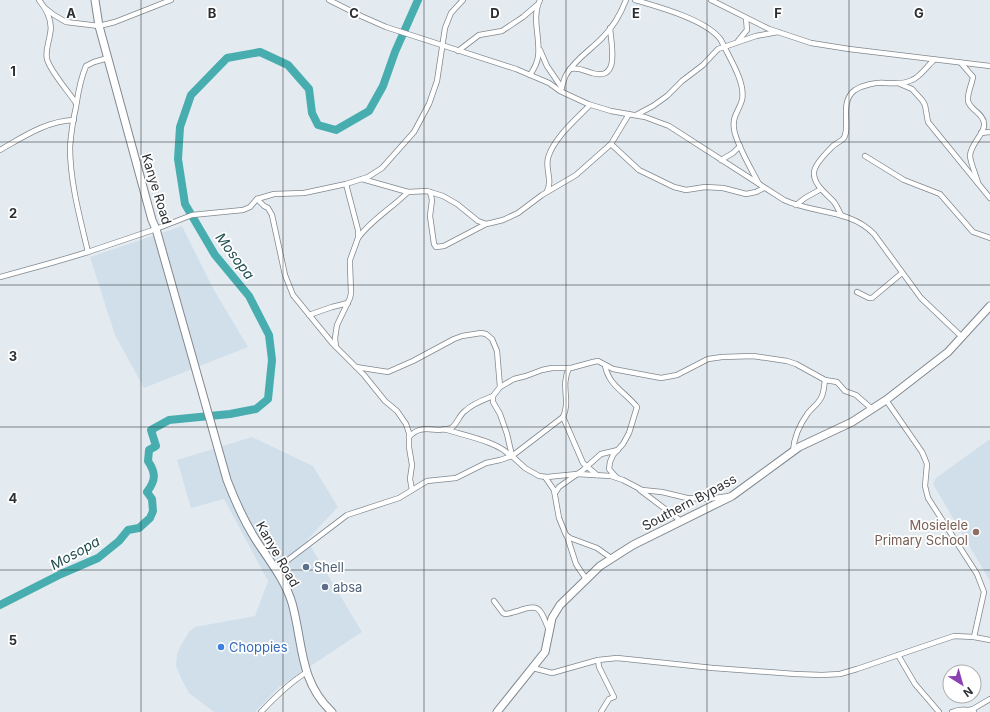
<svg xmlns="http://www.w3.org/2000/svg" width="990" height="712" font-family="Inter,sans-serif">
<rect width="100%" height="100%" fill="#e3ebf1"/>
<!-- built -->
<g fill="#d1dfeb">
<path d="M182 226 214 290 248 347 144 388 115 335 90 257Z"/>
<path d="M252 437 313 466 338 507 307 540 362 632 279 687 255 712H214L189 693 181 678 176 666 177 654 181 645 189 632 195 627 255 616 268 581 224 499 191 508 177 460Z"/>
<path d="M990 439V581L933 484 936 478Z"/>
</g>
<g fill="none" stroke-linecap="round" stroke-linejoin="round">
<!-- river -->
<path stroke="#47adae" stroke-width="8" d="M0 605 61 574 98 558 119 541 128 530 139 528 150 518 153 511 152 499 147 492C156 480 156 473 148 461L149 450 156 446 151 430 169 420 230 414 256 409 268 399 272 360 269 335 249 296 215 255 185 204 178 159 180 127 191 95 227 58 260 52 288 65 309 89 312 113 318 125 336 130 369 111 383 86 395 52 418 0"/>
<!-- street casing -->
<g stroke="#81888e" stroke-width="6">
<g id="street">
<path d="M39 0C47 10 53 22 50 34 49 43 45 50 47 59 50 71 68 91 76 103"/>
<path d="M329 0 361 16 386 27 516 69 549 83 560 91 588 104 611 111 645 117 669 126 784 200C814 214 850 209 874 234L921 298 962 337"/>
<path d="M635 0C659 7 707 20 721 40 728 56 746 82 742 100 739 111 732 116 734 129 736 144 752 170 759 184"/>
<path d="M711 0 769 29 811 43 849 49 990 66"/>
<path d="M45 8 54 15 66 22 99 26 115 22 171 0"/>
<path d="M738 41 747 30 746 18"/>
<path d="M540 50 547 66 562 88"/>
<path d="M458 51 479 35 502 31 523 17 537 5"/>
<path d="M961 63 973 77C972 84 967 93 968 101 970 110 983 113 984 123 986 133 970 144 970 156 971 165 976 174 978 183"/>
<path d="M570 69C579 67 584 71 592 73 621 82 611 43 610 28"/>
<path d="M530 75C534 69 537 64 538 57 541 39 531 18 540 0"/>
<path d="M900 84 912 89 922 100 925 105 928 122 990 198"/>
<path d="M562 87C563 83 564 79 566 75 575 59 591 50 603 37 613 27 621 13 626 0"/>
<path d="M636 115 653 106 667 96 682 81 703 65 718 49 756 36 778 32"/>
<path d="M981 133 990 132"/>
<path d="M611 144 639 170 674 187 686 190 705 187 723 188 746 194 756 192 764 188"/>
<path d="M0 150C23 137 46 121 74 120"/>
<path d="M865 156 904 180 940 194 973 232 990 238"/>
<path d="M721 160 733 153 740 146"/>
<path d="M362 179 408 192 427 191 443 196 457 204 478 221 486 224 491 223 503 220 518 213 542 195 576 175 611 144 629 114"/>
<path d="M547 191C553 181 545 169 548 158 553 139 576 119 590 105"/>
<path d="M430 192 432 200 430 216 434 244 436 247 444 246 486 224"/>
<path d="M257 199 264 206 268 208 272 215 285 275 293 295 333 344 364 375 385 401 397 411 406 424 409 433V447L412 465 410 479 412 490"/>
<path d="M796 205 805 198 821 189"/>
<path d="M841 215C839 211 837 206 834 202 827 194 813 185 814 172 815 164 825 154 831 148 834 144 840 142 843 139 852 129 838 102 855 90 863 85 876 82 885 83 893 83 903 85 912 80 920 77 927 66 934 60"/>
<path d="M358 238C371 220 392 208 408 192"/>
<path d="M88 252C80 218 70 182 70 147 71 134 73 120 76 107 78 93 80 80 86 66L94 62 108 58"/>
<path d="M0 277 51 263 88 252 156 229 192 215 243 210 250 207 257 199 274 194 304 193 346 184 368 177 382 168 414 132 429 104 437 81 445 28 451 13 463 0"/>
<path d="M857 292 869 298H872L902 273"/>
<path d="M309 315 332 307 348 303"/>
<path d="M336 347 335 338 337 325 350 298 351 293 350 265V260L358 238V230L346 184"/>
<path d="M605 365C608 385 625 392 637 407L629 433 623 444 613 455 610 462 609 469 616 477"/>
<path d="M356 367 388 372 413 361 454 339 462 336 481 333 486 334 492 339 497 351 500 387"/>
<path d="M886 400 922 452 925 459 927 464 925 486 928 498 977 574 984 592 974 637"/>
<path d="M563 417 583 463 597 475"/>
<path d="M444 429C462 435 500 442 510 456"/>
<path d="M409 437C422 422 436 434 451 428 457 425 459 415 465 411 472 404 483 400 493 396"/>
<path d="M793 451C794 437 800 424 808 413 812 408 818 404 821 398 824 393 824 386 825 380"/>
<path d="M545 477 554 490 559 518 566 535 570 538 597 548 611 558"/>
<path d="M640 490 681 521"/>
<path d="M555 493 559 487 583 470 601 454 618 450"/>
<path d="M729 496 708 499 687 498 662 492 642 490 623 480 611 476 577 474 547 477 539 476 525 468 512 456 507 434 500 414 493 402V396L500 387 514 379 526 376 542 370 552 368H571L593 362 598 361 613 369 661 378 677 375 708 359 722 357 753 356 787 361 796 364 825 380 837 382 845 391 856 395 872 409"/>
<path d="M567 536 576 564 586 579"/>
<path d="M276 569 347 515 399 498 427 481 456 478 486 463 500 460 512 456 563 417C571 400 560 387 569 368"/>
<path d="M494 601 503 613 505 614C510 614 513 612 518 611 541 602 540 610 549 630"/>
<path d="M898 655 915 684 939 712"/>
<path d="M598 660 599 667 614 697 609 699 601 712"/>
<path d="M533 668 552 673 598 660 617 658 713 668 795 674 822 675 840 674 857 669 954 636 974 637 990 640"/>
<path d="M261 712C275 697 289 683 307 672"/>
<path d="M952 712C964 707 964 712 973 709"/>
<path d="M974 712 973 709 990 699"/>
</g>
</g>
<!-- secondary casing -->
<g stroke="#81888e" stroke-width="9">
<g id="secondary">
<path d="M95 0 99 26 152 220 156 229 227 480C235 501 244 521 256 540 269 560 285 580 292 603 303 642 299 682 332 712"/>
<path d="M497 712 545 652 552 618 560 605 600 566 633 545 732 496 799 447 852 422 886 400 948 352 990 306"/>
</g>
</g>
<!-- street -->
<use href="#street" stroke="#fff" stroke-width="4.5"/>
<!-- secondary -->
<use href="#secondary" stroke="#fff" stroke-width="7"/>
</g>
<!-- grid -->
<path fill="none" stroke="#2c2f32" stroke-width="1" stroke-opacity="0.55" d="M141 0V712M283 0V712M424 0V712M566 0V712M707 0V712M849 0V712M0 142H990M0 285H990M0 427H990M0 570H990"/>
<!-- markers -->
<circle fill="#8d6e63" stroke="#fff" stroke-width="1.5" cx="976" cy="532" r="4"/>
<g fill="#5c6f8a" stroke="#fff" stroke-width="1.5">
<circle cx="306" cy="567" r="4"/>
<circle cx="325" cy="587" r="4"/>
</g>
<circle fill="#3f7fe0" stroke="#fff" stroke-width="1.5" cx="221" cy="647" r="4"/>
<g text-anchor="middle" stroke-width="3.5" stroke-linejoin="round" paint-order="stroke">
<!-- street labels -->
<g font-size="13" fill="#2c2f32" stroke="#fff">
<text transform="translate(157 189) rotate(73)" y="5">Kanye Road</text>
<text transform="translate(689 502) rotate(-28)" y="5">Southern Bypass</text>
<text transform="translate(278 554) rotate(60)" y="5">Kanye Road</text>
</g>
<!-- education labels -->
<g font-size="13" fill="#785e54" stroke="#fff" text-anchor="end">
<text x="968" y="530">Mosielele<tspan x="968" dy="15">Primary School</tspan></text>
</g>
<!-- service labels -->
<g font-size="13" fill="#4e5e75" stroke="#fff" text-anchor="start">
<text x="314" y="572">Shell</text>
<text x="333" y="592">absa</text>
</g>
<!-- shop labels -->
<g font-size="13" fill="#366cbe" stroke="#fff" text-anchor="start">
<text x="229" y="652">Choppies</text>
</g>
<!-- water labels -->
<g font-size="14" font-style="italic" fill="#224f4f" stroke="#fff">
<text transform="translate(235 256) rotate(53)" y="5">Mosopa</text>
<text transform="translate(75 553) rotate(-29)" y="5">Mosopa</text>
</g>
</g>
<g font-size="13" text-anchor="middle" font-weight="bold" fill="#2c2f32" stroke="#fff" stroke-width="3.5" stroke-linejoin="round" paint-order="stroke">
<text x="71" y="18">A</text>
<text x="212" y="18">B</text>
<text x="354" y="18">C</text>
<text x="495" y="18">D</text>
<text x="636" y="18">E</text>
<text x="778" y="18">F</text>
<text x="919" y="18">G</text>
<text x="13" y="76">1</text>
<text x="13" y="218">2</text>
<text x="13" y="361">3</text>
<text x="13" y="503">4</text>
<text x="13" y="645">5</text>
</g>
<!-- north arrow -->
<g transform="translate(962 684) rotate(143)"><circle r="19" fill="#ffffff" stroke="#abacad"/>
<path d="M0-3L7 15L0 10L-7 15Z" fill="#8a40b2"/>
<text y="-6" font-size="11" font-weight="bold" text-anchor="middle" fill="#2c2f32">N</text>
</g>
</svg>
